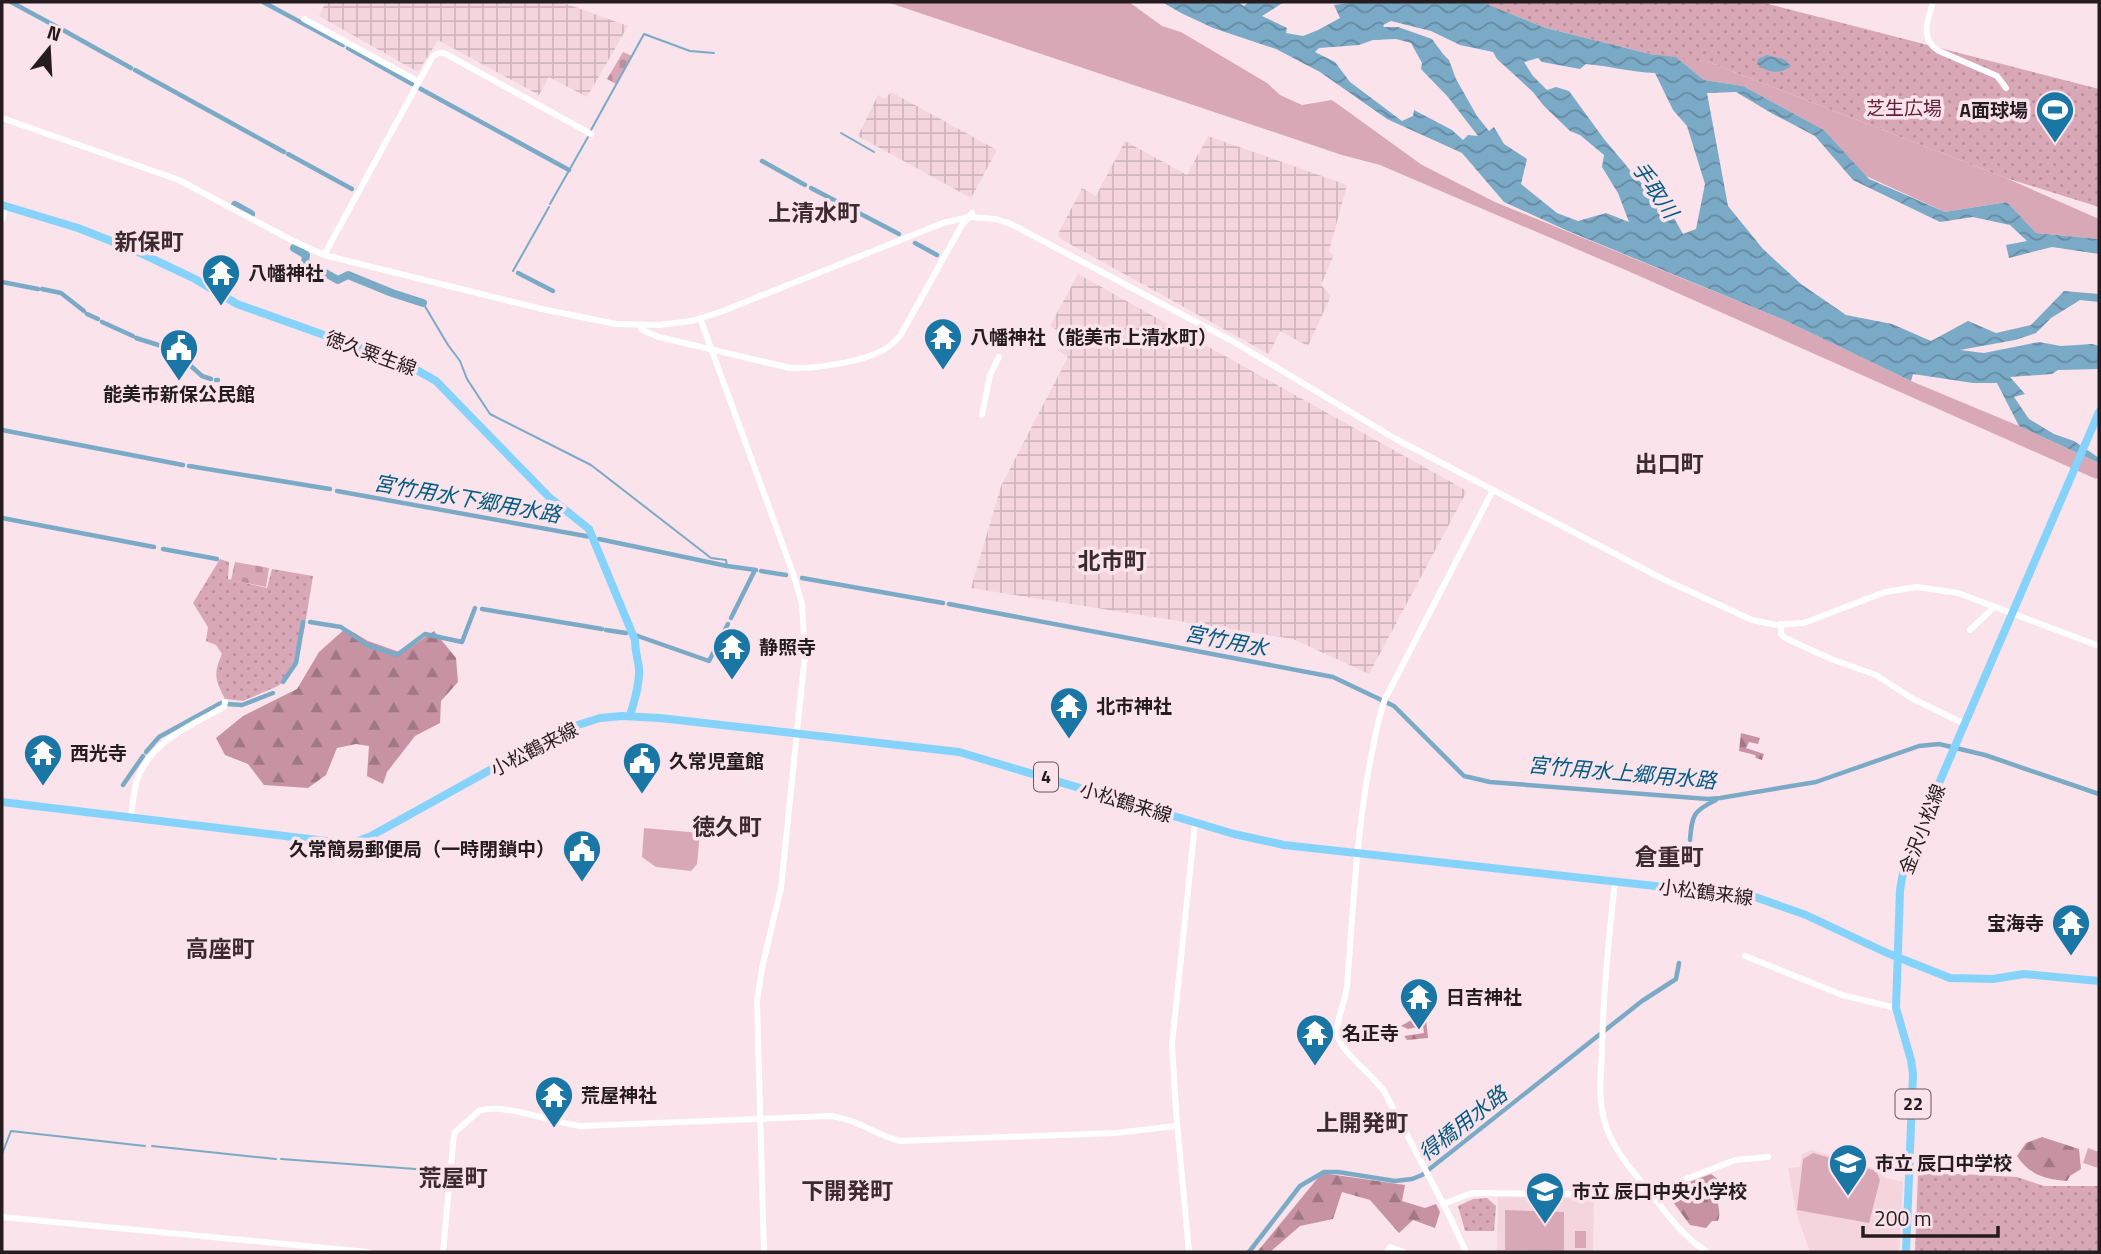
<svg xmlns="http://www.w3.org/2000/svg" width="2101" height="1254" font-family="'Titillium Web','Noto Sans JP',sans-serif">
<defs>
<pattern id="industrial-grid" width="8" height="8" patternUnits="userSpaceOnUse" patternTransform="scale(1.75)"><rect width="8" height="8" fill="#f4d5de"/><path d="M0 4h8M4 0v8" fill="none" stroke="#d1b6be"/></pattern>
<pattern id="forest-firs" width="22" height="20" patternUnits="userSpaceOnUse" patternTransform="scale(1.75)"><rect width="22" height="20" fill="#c793a3"/><path d="M5 1l3.5 6h-7zM16 11l3.5 6h-7z" fill="#a17784"/></pattern>
<pattern id="cemetery-stones" width="16" height="16" patternUnits="userSpaceOnUse" patternTransform="scale(1.75)"><rect width="16" height="16" fill="#d9a8b7"/><path d="M2 7V4a2 2 0 0 1 4 0v3zM10 15v-3a2 2 0 0 1 4 0v3z" fill="#ba909d"/></pattern>
<pattern id="park-dots" width="8" height="8" patternUnits="userSpaceOnUse" patternTransform="scale(1.75)"><rect width="8" height="8" fill="#d9a8b7"/><path d="M2 2h.1M6 6h.1" fill="none" stroke="#ba909d" stroke-width="1.8" stroke-linecap="round"/></pattern>
<pattern id="water-waves" width="16" height="10" patternUnits="userSpaceOnUse" patternTransform="scale(1.75)"><rect width="16" height="10" fill="#7baac7"/><path d="M0 5q4-4 8 0t8 0" fill="none" stroke="#658aa1"/></pattern>
</defs>
<rect width="100%" height="100%" fill="#fae3ea"/>
<!-- built -->
<g fill="#f4d5de">
<path d="M1812 1150 1879 1170 1885 1178 1903 1182 1899 1252H1810L1796 1212 1788 1168 1800 1167 1802 1154Z"/>
<path d="M1498 1197 1594 1198 1593 1252H1497Z"/>
</g>
<!-- industrial -->
<g fill="url(#industrial-grid)">
<path d="M326 2H561L628 26 587 97 549 77 539 95 438 40 418 72 319 16Z"/>
<path d="M891 92 997 150 971 198 858 136 878 95 885 99Z"/>
<path d="M1208 136 1347 185 1329 251 1334 255 1321 285 1331 296 1308 346 1280 331 1269 354 1061 239 1058 234 1082 188 1096 196 1125 141 1187 175Z"/>
<path d="M1078 274 1467 491 1369 674 1293 639 971 588 1001 486 1068 357 1058 350 1066 336 1050 326Z"/>
</g>
<!-- green -->
<g fill="#d9a8b7">
<path d="M887 2H1129L1162 26 1181 32 1267 83 1280 95 1302 105 1332 100 1422 165 1495 202 1784 320 1911 381 2019 426 2099 463V477L2096 479 1628 271 1380 165 1342 155Z"/>
<path d="M1676 57 1711 63 2006 178 2099 219V239L2036 233 2007 202 1945 212 1866 176 1824 130 1743 86 1704 80Z"/>
<path d="M644 828 700 833 697 864 691 871 656 867 642 857Z"/>
<path d="M1813 1153 1876 1171 1880 1180 1869 1223 1797 1210 1803 1159Z"/>
<path d="M1505 1210 1564 1212V1251L1505 1250Z"/>
<rect x="1575" y="1231" width="11" height="17"/>
</g>
<!-- forest -->
<g fill="url(#forest-firs)">
<path d="M346 628 368 641 402 653 434 631 456 658 458 682 441 701 440 723 415 736 387 772 383 784 367 776 369 746 356 744 337 748 326 775 308 788 264 785 248 764 225 755 216 738 243 716 297 689 319 652Z"/>
<path d="M1741 733 1760 738 1758 744 1749 742 1746 748 1764 754 1762 760 1756 758 1755 755 1739 751Z"/>
<path d="M1420 1015 1426 1019 1428 1038 1407 1040 1404 1036 1424 1033 1423 1026 1408 1029 1401 1026Z"/>
<path d="M2042 1137 2079 1149 2081 1169 2070 1176 2067 1181C2046 1179 2029 1175 2017 1156L2026 1143Z"/>
<path d="M1322 1173 1405 1185 1402 1201 1425 1208 1436 1204 1440 1212 1435 1228 1413 1220 1399 1233 1370 1200 1342 1192 1333 1219 1300 1226 1270 1252H1257Z"/>
<path d="M1711 1174 1727 1186 1717 1193C1716 1203 1722 1212 1718 1221H1712L1706 1228 1690 1225 1665 1191Z"/>
</g>
<!-- cemetery -->
<g fill="url(#cemetery-stones)">
<path d="M623 52 632 56 616 84 607 79Z"/>
<path d="M235 562 269 568 266 587 231 580Z"/>
<path d="M2088 1148 2099 1152V1168L2083 1163Z"/>
</g>
<!-- park -->
<g fill="url(#park-dots)">
<path d="M1480 2H1761L2099 89V207L2006 178 1711 63 1650 54 1546 28Z"/>
<path d="M220 559 229 562 228 579 267 588 272 569 313 576 304 631 294 667 289 677 278 686 243 701 225 699C215 679 213 675 222 654L216 645 206 641 208 627 193 603Z"/>
<path d="M1918 1174H1961L2017 1177 2044 1186H2099V1252H1915Z"/>
<path d="M1487 1198 1496 1206 1494 1231H1465L1458 1206 1473 1199Z"/>
</g>
<!-- water -->
<g fill="url(#water-waves)" fill-rule="evenodd">
<path d="M1162 2H1238L1244 6 1249 2H1284L1262 16 1287 28 1286 33 1303 36 1318 30 1340 18 1334 5 1358 2H1481L1546 28 1650 54 1676 57 1704 80 1743 86 1824 130 1869 179 1945 212 2007 202 2036 233 2099 239V254L2052 247 2009 258 2006 245 2027 241 2010 225 1973 217 1940 222 1853 180 1815 136 1773 114 1736 92 1707 93 1728 206 1763 249 1801 284 1846 315 1892 324 1931 341 1968 321 1996 333 2031 325 2064 291 2099 294V302L2080 300 2051 318 2036 333 2015 340 1960 350 1984 353 2039 342 2061 346 2092 344 2099 346V369L2058 370 2052 374 2010 377 2025 394 2014 397 2029 419 2054 434 2074 441 2099 458V463L2019 426 1997 383H1973L1913 374 1911 381 1784 320 1568 231 1504 202 1462 153 1387 119 1320 72 1276 49 1213 28 1181 13ZM1391 21 1431 31 1460 45 1493 52 1497 59 1533 92 1544 106 1570 131 1580 135 1604 155 1602 167 1618 193 1629 222 1606 213 1578 221 1557 213 1521 184 1527 159 1504 144 1494 127 1489 131 1477 116 1456 79 1449 60 1443 54 1432 39 1398 27H1384L1383 25ZM1396 39 1411 43 1422 63 1421 69 1448 97 1478 136 1468 135 1463 140 1452 130 1414 110 1413 116 1402 121 1350 82 1335 62 1315 52 1319 48 1359 45 1373 40ZM1538 58 1542 62 1580 69 1586 64C1609 66 1631 72 1655 73L1673 110 1687 126 1705 184 1696 229 1683 234 1674 218 1635 176 1604 139 1569 91 1556 87 1547 90 1533 76 1524 62Z"/>
<path d="M1767 55 1785 60 1791 66C1780 75 1768 73 1757 64L1758 59Z"/>
</g>
<g fill="none" stroke-linecap="round" stroke-linejoin="round">
<!-- stream -->
<g stroke="#7baac7" stroke-width="2">
<path d="M591 130 644 34 690 51 714 53"/>
<path d="M841 133 874 152"/>
<path d="M550 204 588 137"/>
<path d="M513 271 549 207"/>
<path d="M423 303 448 345 460 361 467 379 490 414 591 465 711 558 726 560 727 566"/>
<path d="M152 1146 276 1159"/>
<path d="M2 1154 11 1131 145 1146"/>
<path d="M281 1159 429 1170"/>
</g>
<!-- canal -->
<g stroke="#7baac7" stroke-width="4.5">
<path d="M11 2 59 28"/>
<path d="M263 2 343 45"/>
<path d="M63 30 131 68"/>
<path d="M348 48 412 84"/>
<path d="M135 70 284 152"/>
<path d="M419 88 569 170"/>
<path d="M288 154 352 189"/>
<path d="M762 161 805 185"/>
<path d="M811 188 899 234"/>
<path d="M915 243 937 255"/>
<path d="M518 273 553 291"/>
<path d="M2 282 38 289"/>
<path d="M42 289 61 293 84 311"/>
<path d="M87 314 98 319"/>
<path d="M102 322 133 336"/>
<path d="M136 338 168 348"/>
<path d="M172 349 202 376 211 379"/>
<path d="M216 380H218"/>
<path d="M2 430 183 465"/>
<path d="M189 466 330 489"/>
<path d="M337 491 591 537"/>
<path d="M2 518 154 547"/>
<path d="M599 539 727 566 756 570"/>
<path d="M163 549 217 559"/>
<path d="M761 571 786 575"/>
<path d="M802 578 943 603"/>
<path d="M949 604 1333 677 1394 706 1464 776 1490 782 1708 799 1720 798 1816 782 1919 746 1939 744 1985 755 2099 794"/>
<path d="M482 609 602 629"/>
<path d="M731 618 755 570"/>
<path d="M310 622 341 627 367 645 397 655 425 634 462 642 475 608"/>
<path d="M606 630 626 633"/>
<path d="M635 635 709 661 728 624"/>
<path d="M283 682 296 663 303 622"/>
<path d="M227 704 242 705 273 693"/>
<path d="M146 752 159 737 221 703"/>
<path d="M123 785 143 756"/>
<path d="M1690 840C1692 815 1693 811 1716 800"/>
<path d="M1249 1252 1300 1186 1324 1172H1338L1395 1181 1412 1179 1422 1175 1642 1001 1676 979 1679 963"/>
</g>
<!-- river -->
<g stroke="#7baac7" stroke-width="8">
<path d="M235 205 251 214"/>
<path d="M294 248 306 255 305 262 338 280 348 275 392 293 423 303"/>
</g>
<!-- minor -->
<g stroke="#fff" stroke-width="6">
<path d="M1933 2C1928 20 1919 39 1939 51L1997 76 2006 88"/>
<path d="M304 19 419 82"/>
<path d="M2 118 179 180 293 241 324 255 542 309 616 324 659 325 692 321 723 311 943 223 969 217 996 219 1011 224 1234 342 1394 438 1663 579 1752 620 1776 625 1804 623 1885 592 1917 587 1958 593 2099 646"/>
<path d="M2 220 6 206"/>
<path d="M324 255 433 56 438 53H444L591 134"/>
<path d="M700 318 793 573 802 604 805 654 781 888 762 968 757 1001 764 1252"/>
<path d="M640 326 642 330 659 337 790 368C814 369 862 362 883 350 890 347 895 341 900 336L962 225 972 213"/>
<path d="M982 415 990 375 999 357"/>
<path d="M1781 624V634L1785 638 1831 659 1876 675 1913 699 1965 724"/>
<path d="M1970 630 1994 607"/>
<path d="M131 818C132 806 134 792 137 780 150 742 191 725 224 707L225 702"/>
<path d="M1615 881C1609 937 1603 994 1602 1050 1601 1073 1598 1097 1604 1119 1611 1149 1634 1172 1652 1195 1669 1217 1684 1237 1707 1252"/>
<path d="M1745 956 1842 995 1896 1008"/>
<path d="M1443 1204 1472 1193 1592 1194 1649 1190 1663 1188 1735 1160 1768 1157"/>
<path d="M2 1217 368 1252"/>
<path d="M443 1252 454 1133 479 1111C502 1102 554 1123 581 1126L831 1116C856 1119 876 1135 900 1141L1115 1133 1177 1126"/>
<path d="M1189 1252 1176 1111 1172 1045 1195 823"/>
<path d="M1387 1252 1390 1247 1404 1252"/>
<path d="M1466 1252 1448 1213 1384 1091C1373 1075 1339 1051 1337 1033 1336 1018 1346 1001 1347 986 1353 912 1356 840 1369 767 1374 744 1377 721 1385 699L1493 490"/>
</g>
<!-- major -->
<g stroke="#85d3fb" stroke-width="8">
<path d="M2 205 78 228 134 250 195 279 237 304 408 365 436 381 549 497 589 529 635 640C635 651 638 659 639 669 640 685 634 701 630 716"/>
<path d="M2 802 351 844 371 836 562 730 600 718 622 716 660 718 959 752 1234 834 1284 845 1755 897 1806 915 1887 953 1950 978 1993 979 2024 974 2099 981"/>
<path d="M1906 1252 1913 1074 1911 1060 1896 1008 1900 890 1903 873 1921 825 2099 412"/>
</g>
</g>
<!-- icons -->
<defs>
<g id="stadium-pin" transform="scale(2.0125)"><path d="M0 17L-7.5 6A9.5 9.5 0 1 1 7.5 6Z" fill="#1a77a5" stroke="#fae3ea"/><path d="M0-5a6.5 5 0 1 0 0 10a6.5 5 0 1 0 0-10ZM-3.5-1.8h7v3.6h-7Z" fill="#fff"/></g>
<g id="temple-pin" transform="scale(2.0125)"><path d="M0 17L-7.5 6A9.5 9.5 0 1 1 7.5 6Z" fill="#1a77a5" stroke="#fae3ea"/><path d="M0-6L5-2H3V0L6.5 2.5H4V6H1.5V3h-3V6H-4V2.5H-6.5L-3 0V-2H-5Z" fill="#fff"/></g>
<g id="civic-pin" transform="scale(2.0125)"><path d="M0 17L-7.5 6A9.5 9.5 0 1 1 7.5 6Z" fill="#1a77a5" stroke="#fae3ea"/><path d="M-.6-6.5H3V-4.5H.6V-3L4-1V1h2V6H-6V1h2V-1L-.6-3ZM-1.2 2.5V6h2.4V2.5Z" fill="#fff"/></g>
<g id="school-pin" transform="scale(2.0125)"><path d="M0 17L-7.5 6A9.5 9.5 0 1 1 7.5 6Z" fill="#1a77a5" stroke="#fae3ea"/><path d="M0-5L7-2L0 1L-7-2ZM-4 1L0 2.5L4 1V4Q0 6-4 4Z" fill="#fff"/></g>
</defs>
<g fill-rule="evenodd">
<use href="#stadium-pin" x="2055" y="110"/>
<use href="#temple-pin" x="221" y="273"/>
<use href="#temple-pin" x="943" y="337"/>
<use href="#civic-pin" x="179" y="348"/>
<use href="#temple-pin" x="732" y="647"/>
<use href="#temple-pin" x="1069" y="706"/>
<use href="#temple-pin" x="43" y="753"/>
<use href="#civic-pin" x="642" y="761"/>
<use href="#civic-pin" x="582" y="849"/>
<use href="#temple-pin" x="2071" y="923"/>
<use href="#temple-pin" x="1419" y="997"/>
<use href="#temple-pin" x="1315" y="1033"/>
<use href="#temple-pin" x="554" y="1095"/>
<use href="#school-pin" x="1848" y="1163"/>
<use href="#school-pin" x="1545" y="1191"/>
</g>
<g text-anchor="middle" stroke-width="7" stroke-linejoin="round" paint-order="stroke">
<!-- shield labels -->
<g fill="#fae3ea" stroke="#64585b" stroke-width="2">
<rect x="1034" y="762.5" width="24" height="29" rx="5"/>
<rect x="1895.5" y="1089.5" width="35" height="29" rx="5"/>
</g>
<g font-size="18" font-weight="bold" fill="#241c1e">
<text x="1046" y="783">4</text>
<text x="1913" y="1110">22</text>
</g>
<!-- park labels -->
<g font-size="19" fill="#60213a" stroke="#fae3ea">
<text x="1904" y="115">芝生広場</text>
</g>
<!-- poi labels -->
<g font-size="19" font-weight="bold" fill="#241c1e" stroke="#fae3ea" text-anchor="start">
<text x="2028" y="117" text-anchor="end">A面球場</text>
<text x="248" y="280">八幡神社</text>
<text x="970" y="344">八幡神社（能美市上清水町）</text>
<text x="179" y="401" text-anchor="middle">能美市新保公民館</text>
<text x="759" y="654">静照寺</text>
<text x="1096" y="713">北市神社</text>
<text x="70" y="760">西光寺</text>
<text x="669" y="768">久常児童館</text>
<text x="555" y="856" text-anchor="end">久常簡易郵便局（一時閉鎖中）</text>
<text x="2044" y="930" text-anchor="end">宝海寺</text>
<text x="1446" y="1004">日吉神社</text>
<text x="1342" y="1040">名正寺</text>
<text x="581" y="1102">荒屋神社</text>
<text x="1875" y="1170">市立 辰口中学校</text>
<text x="1572" y="1198">市立 辰口中央小学校</text>
</g>
<!-- street labels -->
<g font-size="19" fill="#241c1e" stroke="#fae3ea">
<text transform="translate(371 353) rotate(20)" y="7">徳久粟生線</text>
<text transform="translate(534 749) rotate(-27)" y="7">小松鶴来線</text>
<text transform="translate(1126 802) rotate(17)" y="7">小松鶴来線</text>
<text transform="translate(1922 829) rotate(-69)" y="7">金沢小松線</text>
<text transform="translate(1706 892) rotate(7)" y="7">小松鶴来線</text>
</g>
<!-- water labels -->
<g font-size="21" font-style="italic" fill="#025b82" stroke="#fae3ea">
<text transform="translate(1655 190) rotate(56)" y="7">手取川</text>
<text transform="translate(467 499) rotate(10)" y="7">宮竹用水下郷用水路</text>
<text transform="translate(1226 641) rotate(11)" y="7">宮竹用水</text>
<text transform="translate(1622 773) rotate(5)" y="7">宮竹用水上郷用水路</text>
<text transform="translate(1463 1124) rotate(-38)" y="7">得橋用水路</text>
</g>
<!-- quarter labels -->
<g font-size="23" font-weight="bold" fill="#3b2a2f" stroke="#fae3ea">
<text x="814" y="221">上清水町</text>
<text x="149" y="250">新保町</text>
<text x="1669" y="472">出口町</text>
<text x="1112" y="569">北市町</text>
<text x="727" y="835">徳久町</text>
<text x="1669" y="865">倉重町</text>
<text x="220" y="957">高座町</text>
<text x="1362" y="1131">上開発町</text>
<text x="453" y="1186">荒屋町</text>
<text x="847" y="1199">下開発町</text>
</g>
</g>
<!-- border -->
<rect width="2101" height="1254" fill="none" stroke="#241c1e" stroke-width="7"/>
<!-- north arrow -->
<g transform="translate(49 49) rotate(18)" stroke="#fae3ea" stroke-width="5" paint-order="stroke">
<path d="M0-5L12 26L0 18L-12 26Z" fill="#241c1e"/>
<text y="-10" font-size="19" font-weight="bold" text-anchor="middle" fill="#241c1e">N</text>
</g>
<!-- scale -->
<path d="M1863 1226v10h135v-10" fill="none" stroke="#241c1e" stroke-width="3.5"/>
<text x="1874" y="1226" font-size="21" fill="#241c1e" stroke="#fae3ea" stroke-width="5" paint-order="stroke">200 m</text>
</svg>
